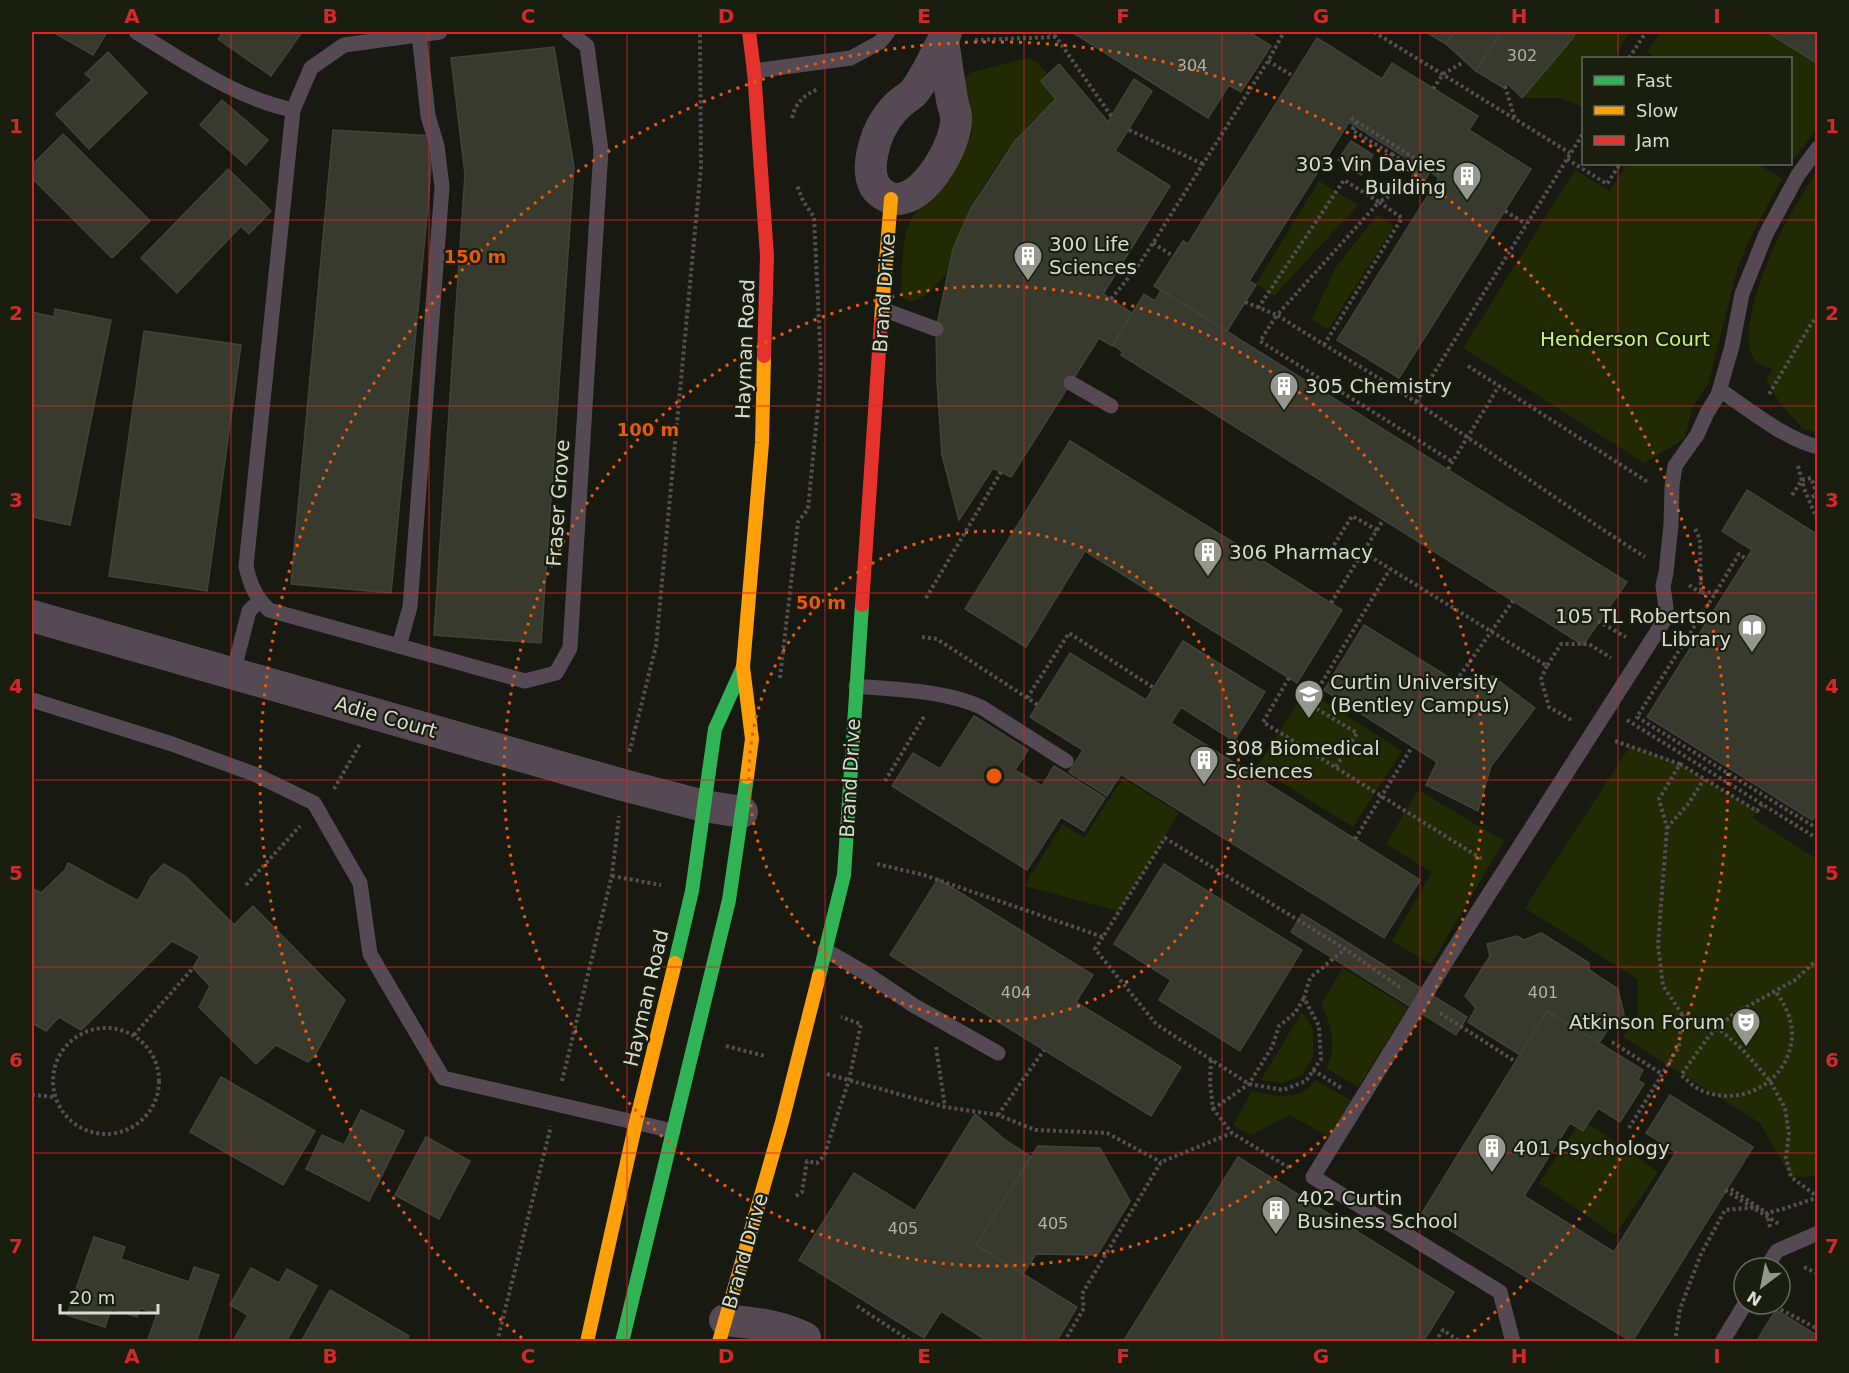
<svg xmlns="http://www.w3.org/2000/svg" width="1849" height="1373" font-family="'DejaVu Sans',sans-serif">
<rect width="100%" height="100%" fill="#181a12"/>
<!-- green -->
<g fill="#212a03">
<path d="M1576 32H1630L1613 58H1584L1583 107 1560 98H1522L1572 40Z"/>
<path d="M1661 32H1767L1817 64V128L1795 158 1791 155 1790 58H1657L1647 52Z"/>
<path d="M1028 58 1037 62 1048 75 1041 81 1056 99C1043 113 1026 126 1014 142 1001 159 980 189 971 208 962 227 959 251 949 269 942 281 911 316 901 294 902 274 901 242 909 225 924 191 968 166 972 129 973 113 967 98 963 83L969 73Z"/>
<path d="M1627 164H1757L1782 178 1749 240 1737 270 1708 384 1693 406 1684 439 1644 463 1463 348 1575 170 1609 191Z"/>
<path d="M1817 170V433L1803 429 1779 402 1766 379 1773 368C1720 367 1768 259 1780 234 1791 212 1805 191 1817 170Z"/>
<path d="M1319 181 1358 205 1274 296 1256 284Z"/>
<path d="M1377 215 1394 226 1328 330 1312 319 1336 267Z"/>
<path d="M1306 690 1402 751 1353 827 1257 767Z"/>
<path d="M1630 746 1680 764 1757 811 1753 818 1817 859V1176L1791 1177 1760 1123 1623 1037 1638 1013 1637 979 1525 908Z"/>
<path d="M1123 778 1179 813 1119 911 1024 886 1063 824 1084 838Z"/>
<path d="M1418 790 1504 841 1431 964 1392 941 1432 872 1386 844Z"/>
<path d="M1343 968 1408 1008 1358 1087 1326 1068C1338 1047 1331 1024 1321 1004Z"/>
<path d="M1302 1012 1313 1029V1057L1303 1074 1283 1083 1261 1080Z"/>
<path d="M1315 1080 1352 1101 1331 1138 1290 1115 1251 1135 1233 1125 1252 1091C1273 1095 1302 1103 1315 1080Z"/>
<path d="M1582 1119 1658 1172 1615 1235 1539 1183Z"/>
</g>
<!-- building -->
<g fill="#373a2d" stroke="#41433b" stroke-width="1.5">
<path d="M53 32H107L93 55Z"/>
<path d="M223 32H302L271 76 218 39Z"/>
<path d="M1072 32H1236L1240 34 1241 32H1249L1271 46 1241 92 1229 85 1208 118Z"/>
<path d="M1426 32H1454L1446 44Z"/>
<path d="M1454 32H1501L1476 71 1446 44Z"/>
<path d="M1501 32H1576L1572 39 1522 98 1507 83 1504 88 1476 71Z"/>
<path d="M1767 32H1818V64Z"/>
<path d="M1317 38 1382 79 1392 63 1478 116 1469 130 1531 169 1399 378 1337 340 1439 178 1430 172 1418 193 1406 185 1419 166 1349 122 1249 281 1256 285 1227 331 1154 286 1183 241 1188 244Z"/>
<path d="M554 47 574 167 541 643 434 635 465 174 451 58Z"/>
<path d="M108 52 147 93 89 149 56 114 92 80 85 74Z"/>
<path d="M1059 64 1108 122 1134 79 1152 91 1115 151 1170 186 1103 294 1132 313 1112 346 1099 338 1011 477 993 468 959 520 942 455 937 381 936 329 953 249 971 208 1015 141 1056 99 1041 81Z"/>
<path d="M222 100 268 140 246 165 200 125Z"/>
<path d="M333 130 433 136 429 194 391 593 291 584Z"/>
<path d="M63 134 150 221 112 258 32 178V165Z"/>
<path d="M1351 141 1373 155 1361 175 1338 160Z"/>
<path d="M228 169 271 211 249 234 241 226 177 293 141 258Z"/>
<path d="M1161 290 1627 582 1583 645 1121 355 1123 352 1113 345 1144 294 1155 301Z"/>
<path d="M55 309 111 320 70 525 32 517V312L54 317Z"/>
<path d="M144 331 241 345 207 591 109 576Z"/>
<path d="M1070 441 1342 610 1297 683 1085 551 1026 647 965 609Z"/>
<path d="M1747 490 1818 535V812L1812 820 1647 717 1752 550 1722 531Z"/>
<path d="M1364 625 1476 694 1492 676 1535 708 1491 766 1478 811 1426 785 1437 762 1324 690Z"/>
<path d="M1183 641 1265 692 1234 741 1181 707 1171 723 1420 880 1384 938 1121 774 1107 796 1069 772 1083 750 1030 717 1070 653 1146 700Z"/>
<path d="M974 716 1028 750 1015 770 1042 786 1054 766 1105 798 1084 831 1061 817 1027 870 892 786 913 753 940 769Z"/>
<path d="M68 863 138 901 151 877 164 864 185 876 234 925 253 906 345 1000 315 1055 308 1062 276 1045 256 1064 199 1007 210 986 193 968 200 956 172 941 81 1030 59 1017 46 1031 32 1023V888L41 893 65 870Z"/>
<path d="M1164 864 1302 950 1240 1051 1159 1000 1171 980 1114 944Z"/>
<path d="M938 879 1093 975 1076 1002 1181 1067 1151 1116 890 955Z"/>
<path d="M1302 914 1467 1017 1456 1035 1291 932Z"/>
<path d="M1541 933 1589 963V970L1618 989 1625 1019 1613 1022 1599 1043 1547 1011 1520 1055 1468 1022 1476 1008 1465 996 1490 956 1487 944 1517 936 1524 940Z"/>
<path d="M1547 1011 1643 1070 1638 1080 1644 1084 1620 1122 1598 1108 1583 1131 1570 1123 1524 1196 1614 1252 1676 1152 1646 1133 1670 1095 1753 1147 1632 1342 1422 1213Z"/>
<path d="M221 1077 315 1131 283 1185 190 1132Z"/>
<path d="M361 1110 404 1131 369 1201 306 1169 322 1135 344 1145Z"/>
<path d="M975 1114 1004 1139 1031 1157 976 1245 1077 1307 1056 1342H989L941 1311 924 1338 799 1260 854 1173 915 1211Z"/>
<path d="M426 1137 470 1161 439 1219 395 1195Z"/>
<path d="M1038 1146 1100 1148 1130 1201 1097 1255 1036 1254 1023 1274 976 1245Z"/>
<path d="M1238 1157 1454 1292 1423 1342H1123Z"/>
<path d="M94 1237 125 1247 121 1259 189 1282 194 1267 219 1275 196 1342H147L157 1314 140 1308 137 1317 111 1309 105 1327 67 1315Z"/>
<path d="M251 1268 279 1283 287 1269 317 1286 286 1342 233 1341 248 1315 230 1305Z"/>
<path d="M330 1290 409 1336 406 1342H301Z"/>
<path d="M1776 1310 1818 1336V1342H1756Z"/>
</g>
<g fill="none" stroke-linecap="round" stroke-linejoin="round">
<!-- path -->
<g stroke="#554d51" stroke-width="4" stroke-dasharray="3 3" stroke-linecap="butt">
<path d="M1049 32 1056 37 1112 117"/>
<path d="M1374 32 1570 153"/>
<path d="M975 40 1056 37"/>
<path d="M1629 58 1646 32"/>
<path d="M1268 61 1293 76"/>
<path d="M1505 86 1515 119"/>
<path d="M1433 89 1443 74 1464 62"/>
<path d="M792 118C796 102 803 96 818 89"/>
<path d="M1351 118 1441 175"/>
<path d="M1357 122 1352 130 1393 155"/>
<path d="M1129 130 1203 164"/>
<path d="M1567 159 1607 184 1620 164"/>
<path d="M1505 211 1526 224"/>
<path d="M1153 243 1173 256"/>
<path d="M1111 299 1138 266 1153 243 1268 61 1284 32"/>
<path d="M1245 302 1277 315 1260 341 1453 462"/>
<path d="M1258 308 1344 180 1379 202 1418 179 1413 167 1393 155 1395 151"/>
<path d="M1324 345 1402 218 1379 202 1277 315C1323 345 1371 372 1417 403 1493 454 1567 507 1645 557"/>
<path d="M1468 366 1649 483"/>
<path d="M1769 394 1811 324 1818 316"/>
<path d="M1416 402 1584 132"/>
<path d="M1798 466 1805 491 1818 521"/>
<path d="M1448 469 1499 386"/>
<path d="M1792 495 1802 480 1811 478 1817 495 1811 497"/>
<path d="M1695 529 1700 539 1701 593 1716 592 1637 717 1818 829"/>
<path d="M1377 530 1383 520"/>
<path d="M1334 545 1352 516 1377 530 1363 552 1547 666 1561 644H1589L1611 658"/>
<path d="M1689 585 1701 593"/>
<path d="M1716 592 1739 554 1746 559"/>
<path d="M926 598 1001 472"/>
<path d="M1331 603 1363 552"/>
<path d="M1598 621 1626 637"/>
<path d="M922 637 937 639 1038 705"/>
<path d="M1547 666 1541 679 1549 707 1573 721"/>
<path d="M780 678 798 522 808 509 819 396 821 365 814 217 803 201 797 185"/>
<path d="M1289 678 1263 722 1482 859"/>
<path d="M1456 681 1513 601"/>
<path d="M1027 698 1069 633 1154 688"/>
<path d="M1627 720 1818 839"/>
<path d="M1615 741 1680 764 1659 799 1667 828 1658 944 1663 986 1682 1014 1718 1028 1709 1036 1681 1075C1688 1081 1695 1088 1703 1091 1744 1108 1792 1079 1792 1033 1792 1018 1784 1003 1775 991"/>
<path d="M628 750H630L656 646 701 167 700 32"/>
<path d="M1680 764 1757 811 1762 804"/>
<path d="M1336 767 1357 733 1309 704 1390 569"/>
<path d="M885 781 925 715"/>
<path d="M334 789 360 744"/>
<path d="M1667 828 1689 803 1704 779"/>
<path d="M1355 839 1412 747"/>
<path d="M877 864 924 875 1103 937 1165 838 1345 949 1401 988"/>
<path d="M612 876 661 885"/>
<path d="M246 885 300 826"/>
<path d="M1103 937 1095 949 1156 1024 1249 1084 1283 1090 1306 1081 1321 1059 1319 1026 1304 998 1310 978 1345 949"/>
<path d="M1818 959 1795 980 1732 1015 1718 1028 1742 1049 1770 1081 1785 1108 1789 1134 1786 1158 1791 1177 1818 1197"/>
<path d="M1440 1013 1516 1062"/>
<circle cx="106" cy="1081" r="53"/>
<path d="M134 1035 193 968"/>
<path d="M1612 1042 1662 1074"/>
<path d="M726 1046 765 1056"/>
<path d="M936 1047 945 1107"/>
<path d="M1211 1060 1210 1083 1213 1109 1232 1133"/>
<path d="M1313 1070 1341 1088"/>
<path d="M827 1074 945 1107 998 1115 1035 1130 1107 1133 1161 1162"/>
<path d="M562 1081 612 875 619 816"/>
<path d="M32 1095 54 1097"/>
<path d="M1213 1109 1249 1084 1272 1047 1279 1026 1295 1013 1304 998"/>
<path d="M998 1115 1044 1050"/>
<path d="M1629 1128 1679 1047 1682 1014"/>
<path d="M1731 1189 1767 1213"/>
<path d="M1725 1190 1779 1224"/>
<path d="M796 1196 802 1192 807 1161 817 1163 824 1156 849 1080 861 1024 841 1017"/>
<path d="M1770 1227 1767 1213 1783 1209 1816 1198 1818 1200"/>
<path d="M1804 1267 1818 1274"/>
<path d="M1770 1304 1818 1329"/>
<path d="M857 1306 912 1342"/>
<path d="M497 1342 551 1126"/>
<path d="M1064 1342 1084 1308 1082 1294 1161 1162 1232 1133 1291 1169"/>
<path d="M1435 1342 1443 1330 1461 1342"/>
<path d="M1675 1342 1680 1309 1701 1254 1725 1210 1759 1207"/>
</g>
<!-- lane -->
<g stroke="#554a53" stroke-width="15">
<path d="M136 32C186 62 235 98 293 110"/>
<path d="M440 32 344 45 311 68 293 110 246 566C250 584 255 597 269 610L525 681 556 673 570 648 601 150 587 46 569 32"/>
<path d="M754 71 851 58 880 42 888 32"/>
<path d="M882 309 936 329"/>
<path d="M1071 383 1111 406"/>
<path d="M1720 390C1747 408 1786 440 1818 447"/>
<path d="M399 646 410 607 442 187 437 146 428 116 419 34"/>
<path d="M233 673 249 611 259 601"/>
<path d="M856 686C897 690 943 690 981 707L1066 761"/>
<path d="M32 700 172 744 254 774 314 803 360 883 370 954 443 1078 673 1131"/>
<path d="M825 950 867 974 913 1005 998 1053"/>
<path d="M1766 1268 1777 1251 1818 1233"/>
<path d="M1513 1342 1500 1292 1313 1177 1452 952 1667 616 1663 586 1666 573 1671 525 1672 486 1675 466 1697 435 1707 413 1718 395 1732 346 1742 294 1766 234 1798 175 1818 148"/>
<path d="M1722 1342 1745 1304"/>
</g>
<!-- street -->
<g stroke="#554a53" stroke-width="32">
<path d="M943 41C946 60 949 80 952 100 953 106 956 112 956 118 957 143 929 192 903 198 897 200 891 199 886 196 863 185 871 153 878 134 883 123 890 112 899 104 903 100 909 97 913 93 924 81 935 55 943 41L946 32"/>
<path d="M32 616 623 785 704 806 742 812"/>
<path d="M725 1320C753 1323 780 1325 805 1338"/>
</g>
<!-- fast -->
<g stroke="#30b455" stroke-width="14">
<path d="M675 963 692 891 715 729 743 667"/>
<path d="M819 976 844 875 862 605"/>
<path d="M622 1342 729 900 747 777"/>
</g>
<!-- slow -->
<g stroke="#ff9f0a" stroke-width="14">
<path d="M881 321 891 199"/>
<path d="M747 777 752 739 743 667 762 443 764 356"/>
<path d="M587 1342 636 1122 675 963"/>
<path d="M719 1342 782 1122 819 976"/>
</g>
<!-- jam -->
<g stroke="#e5322d" stroke-width="14">
<path d="M749 32 754 71 767 256 764 356"/>
<path d="M862 605 881 321"/>
</g>
</g>
<!-- grid -->
<path fill="none" stroke="#d62828" stroke-width="1.5" stroke-opacity="0.55" d="M231 32V1342M429 32V1342M627 32V1342M825 32V1342M1024 32V1342M1222 32V1342M1420 32V1342M1618 32V58M1618 164V1342M32 220H1818M32 406H1818M32 593H1818M32 780H1818M32 967H1818M32 1153H1818"/>
<!-- distance rings -->
<g fill="none" stroke="#e8590c" stroke-width="3" stroke-dasharray="3 6">
<circle cx="994" cy="776" r="245"/>
<circle cx="994" cy="776" r="490"/>
<path d="M522 1338A734 734 0 1 1 1466 1338"/>
</g>
<!-- icons -->
<defs>
<g id="building-pin" transform="scale(1.5)"><path d="M0 17L-7.5 6A9.5 9.5 0 1 1 7.5 6Z" fill="#94978e" stroke="#191e0e"/><path d="M-4-6H4V6H1V3H-1V6H-4ZM-2.5-4.3h1.7v1.8h-1.7ZM.8-4.3h1.7v1.8H.8ZM-2.5-1h1.7V.8h-1.7ZM.8-1h1.7V.8H.8Z" fill="#fff"/></g>
<g id="library-pin" transform="scale(1.5)"><path d="M0 17L-7.5 6A9.5 9.5 0 1 1 7.5 6Z" fill="#94978e" stroke="#191e0e"/><path d="M-6-4Q-3-5.5-.7-3.5V5Q-3 3-6 4ZM6-4Q3-5.5 .7-3.5V5Q3 3 6 4Z" fill="#fff"/></g>
<g id="university-pin" transform="scale(1.5)"><path d="M0 17L-7.5 6A9.5 9.5 0 1 1 7.5 6Z" fill="#94978e" stroke="#191e0e"/><path d="M0-5L7-2L0 1L-7-2ZM-4 1L0 2.5L4 1V4Q0 6-4 4Z" fill="#fff"/></g>
<g id="theatre-pin" transform="scale(1.5)"><path d="M0 17L-7.5 6A9.5 9.5 0 1 1 7.5 6Z" fill="#94978e" stroke="#191e0e"/><path d="M-5-5.5Q0-4 5-5.5V0Q5 5 0 6Q-5 5-5 0ZM-3.3-2.5H-1v1.5H-3.3ZM1-2.5H3.3v1.5H1ZM-2.8 1Q0 5.5 2.8 1Z" fill="#fff"/></g>
</defs>
<g fill-rule="evenodd">
<use href="#building-pin" x="1467" y="176"/>
<use href="#building-pin" x="1028" y="256"/>
<use href="#building-pin" x="1284" y="386"/>
<use href="#building-pin" x="1208" y="552"/>
<use href="#library-pin" x="1752" y="628"/>
<use href="#university-pin" x="1309" y="694"/>
<use href="#building-pin" x="1204" y="760"/>
<use href="#theatre-pin" x="1746" y="1022"/>
<use href="#building-pin" x="1492" y="1148"/>
<use href="#building-pin" x="1276" y="1210"/>
</g>
<g text-anchor="middle" stroke-width="4.5" stroke-linejoin="round" paint-order="stroke">
<!-- number labels -->
<g font-size="16" fill="#afb3a7">
<text x="1522" y="61">302</text>
<text x="1192" y="71">304</text>
<text x="1016" y="998">404</text>
<text x="1543" y="998">401</text>
<text x="1053" y="1229">405</text>
<text x="903" y="1234">405</text>
</g>
<!-- poi labels -->
<g font-size="20" fill="#d7dbd0" stroke="#191e0e" text-anchor="start">
<text x="1446" y="171" text-anchor="end">303 Vin Davies<tspan x="1446" dy="23">Building</tspan></text>
<text x="1049" y="251">300 Life<tspan x="1049" dy="23">Sciences</tspan></text>
<text x="1305" y="393">305 Chemistry</text>
<text x="1229" y="559">306 Pharmacy</text>
<text x="1731" y="623" text-anchor="end">105 TL Robertson<tspan x="1731" dy="23">Library</tspan></text>
<text x="1330" y="689">Curtin University<tspan x="1330" dy="23">(Bentley Campus)</tspan></text>
<text x="1225" y="755">308 Biomedical<tspan x="1225" dy="23">Sciences</tspan></text>
<text x="1725" y="1029" text-anchor="end">Atkinson Forum</text>
<text x="1513" y="1155">401 Psychology</text>
<text x="1297" y="1205">402 Curtin<tspan x="1297" dy="23">Business School</tspan></text>
</g>
<!-- street labels -->
<g font-size="20" fill="#d7dbd0" stroke="#191e0e">
<text transform="translate(884 293) rotate(-86)" y="7">Brand Drive</text>
<text transform="translate(745 349) rotate(-88)" y="7">Hayman Road</text>
<text transform="translate(558 503) rotate(-86)" y="7">Fraser Grove</text>
<text transform="translate(386 717) rotate(16)" y="7">Adie Court</text>
<text transform="translate(850 778) rotate(-87)" y="7">Brand Drive</text>
<text transform="translate(646 998) rotate(-77)" y="7">Hayman Road</text>
<text transform="translate(745 1251) rotate(-74)" y="7">Brand Drive</text>
</g>
<!-- park labels -->
<g font-size="20" fill="#cef079" stroke="#191e0e">
<text x="1625" y="346">Henderson Court</text>
</g>
</g>
<circle cx="994" cy="776" r="9" fill="#e8590c" stroke="#191e0e" stroke-width="3"/>
<g font-size="18" text-anchor="middle" font-weight="bold" fill="#e8590c" stroke="#191e0e" stroke-width="4.5" stroke-linejoin="round" paint-order="stroke">
<text x="475" y="263">150 m</text>
<text x="648" y="436">100 m</text>
<text x="821" y="609">50 m</text>
</g>
<!-- border -->
<rect width="1849" height="1373" fill="none" stroke="#191e0e" stroke-width="66"/>
<!-- legend -->
<rect x="1582" y="57" width="210" height="108" fill="#191e0e" stroke="#656a5c" stroke-width="1.5"/>
<rect x="1594" y="76" width="30" height="9" fill="#30b455" stroke="#656a5c" stroke-width="1.5"/>
<text x="1636" y="87" font-size="18" fill="#d7dbd0">Fast</text>
<rect x="1594" y="106" width="30" height="9" fill="#ff9f0a" stroke="#656a5c" stroke-width="1.5"/>
<text x="1636" y="117" font-size="18" fill="#d7dbd0">Slow</text>
<rect x="1594" y="136" width="30" height="9" fill="#e5322d" stroke="#656a5c" stroke-width="1.5"/>
<text x="1636" y="147" font-size="18" fill="#d7dbd0">Jam</text>
<!-- north arrow -->
<g transform="translate(1762 1286) rotate(212)"><circle r="28" fill="#191e0e" stroke="#656a5c" stroke-width="1.5"/>
<path d="M0-4.5L10 22L0 15L-10 22Z" fill="#94978e"/>
<text y="-9" font-size="16" font-weight="bold" text-anchor="middle" fill="#d7dbd0">N</text>
</g>
<!-- scale -->
<path d="M60 1304v9h98v-9" fill="none" stroke="#d7dbd0" stroke-width="3"/>
<text x="69" y="1304" font-size="18" fill="#d7dbd0" stroke="#191e0e" stroke-width="4.5" paint-order="stroke">20 m</text>
<rect x="33" y="33" width="1783" height="1307" fill="none" stroke="#d62828" stroke-width="2"/>
<g font-size="20" text-anchor="middle" font-weight="bold" fill="#d62828">
<text x="132" y="23">A</text>
<text x="330" y="23">B</text>
<text x="528" y="23">C</text>
<text x="726" y="23">D</text>
<text x="924" y="23">E</text>
<text x="1123" y="23">F</text>
<text x="1321" y="23">G</text>
<text x="1519" y="23">H</text>
<text x="1717" y="23">I</text>
<text x="16" y="133">1</text>
<text x="1832" y="133">1</text>
<text x="16" y="320">2</text>
<text x="1832" y="320">2</text>
<text x="16" y="507">3</text>
<text x="1832" y="507">3</text>
<text x="16" y="693">4</text>
<text x="1832" y="693">4</text>
<text x="16" y="880">5</text>
<text x="1832" y="880">5</text>
<text x="16" y="1067">6</text>
<text x="1832" y="1067">6</text>
<text x="16" y="1253">7</text>
<text x="1832" y="1253">7</text>
<text x="132" y="1363">A</text>
<text x="330" y="1363">B</text>
<text x="528" y="1363">C</text>
<text x="726" y="1363">D</text>
<text x="924" y="1363">E</text>
<text x="1123" y="1363">F</text>
<text x="1321" y="1363">G</text>
<text x="1519" y="1363">H</text>
<text x="1717" y="1363">I</text>
</g>
</svg>
